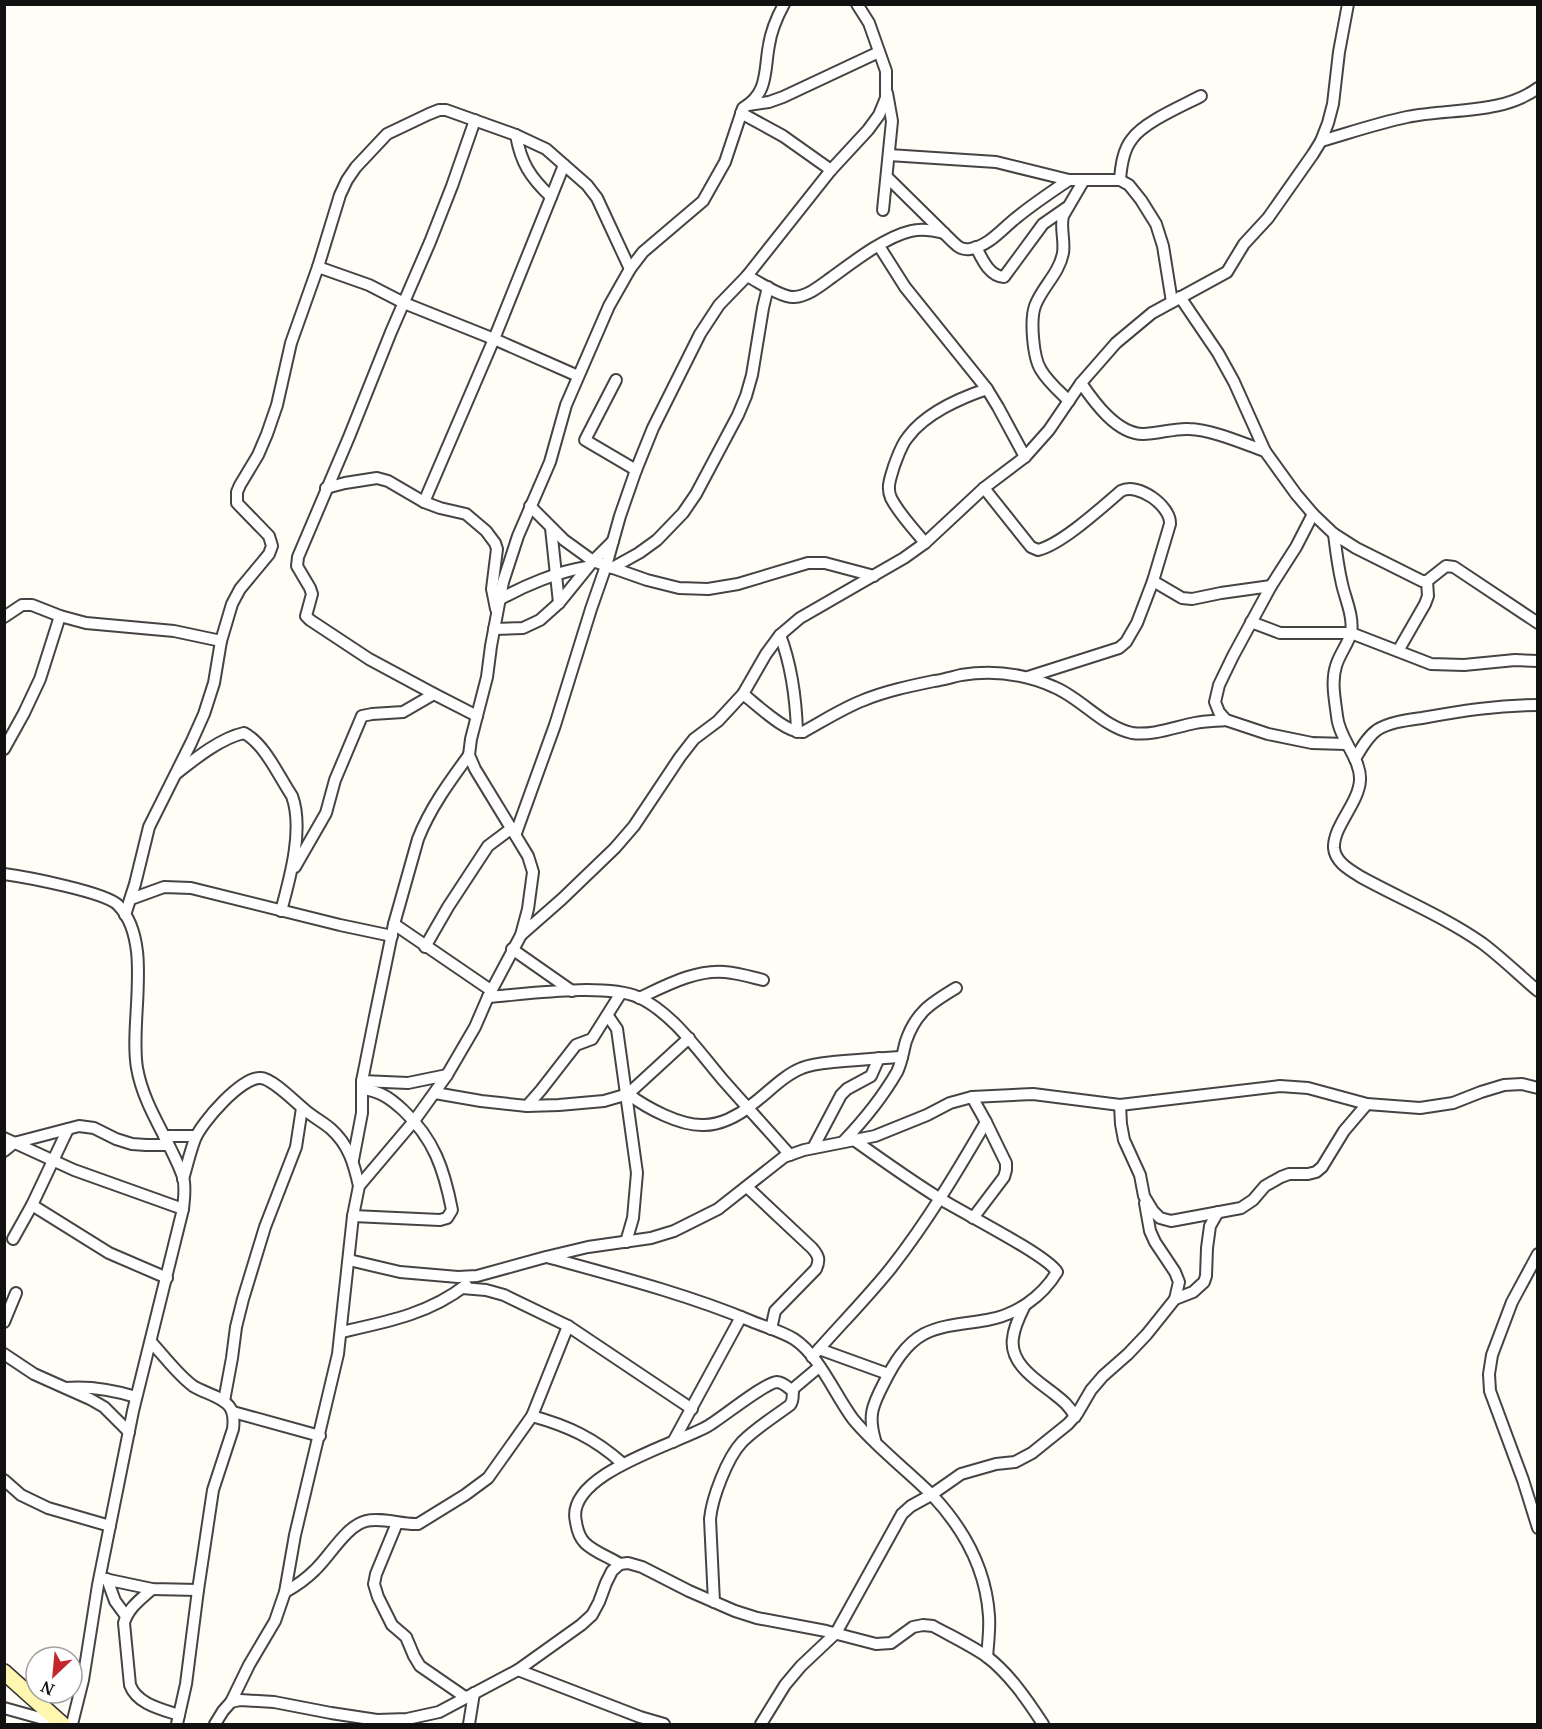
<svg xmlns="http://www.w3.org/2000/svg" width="1542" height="1729" font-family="'Noto Serif',serif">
<rect width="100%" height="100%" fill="#fffdf5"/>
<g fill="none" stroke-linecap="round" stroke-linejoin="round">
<!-- street casing -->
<g stroke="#444" stroke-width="14">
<g id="street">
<path d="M748 105 769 102 783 97 879 52"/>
<path d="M741 113 783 136 831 170"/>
<path d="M475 120 452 186 430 242 391 332 349 437 298 557 297 566 310 588 312 594 306 616 310 620 369 659 434 694 477 716"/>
<path d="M516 135C521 163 530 177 551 197"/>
<path d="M1321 141C1349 133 1378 123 1407 117 1450 108 1501 115 1538 88"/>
<path d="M889 155 996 162 1069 180H1120L1129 185 1141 200 1156 224 1163 246 1172 302"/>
<path d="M887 177 953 242C958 247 962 250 970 249 989 246 1002 229 1016 218 1033 204 1051 192 1069 180"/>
<path d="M1120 180C1121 166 1123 150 1132 139 1144 122 1182 106 1201 96"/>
<path d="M883 210 892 121 887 93"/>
<path d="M879 246 905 287 987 389 998 407 1025 457"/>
<path d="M976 247C982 259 989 276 1004 277L1043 224 1066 208"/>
<path d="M318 267 369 285 404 303 494 339 578 376"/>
<path d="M747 276C759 282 782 298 794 297 808 296 820 286 831 278 853 262 885 237 911 231 922 228 933 230 944 233"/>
<path d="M1180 297 1218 353 1234 382 1265 451 1296 494 1313 514 1334 534 1356 548 1422 581H1427L1446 566 1454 567 1538 623"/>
<path d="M616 380 585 440 636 470"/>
<path d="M1081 383C1094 402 1117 434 1143 434 1158 434 1174 428 1189 429 1213 430 1242 443 1265 451"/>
<path d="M1069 401C1059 391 1048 382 1041 370 1033 358 1030 320 1035 306 1042 287 1059 274 1063 253 1065 240 1060 228 1063 216L1084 180"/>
<path d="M326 488 345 483 377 478 388 481 424 502 440 508 466 514 486 531 495 543 497 549 492 589 496 609"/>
<path d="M984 488 1031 547 1038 550C1062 544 1101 508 1121 491 1138 482 1171 506 1170 524L1153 581 1137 623 1126 642 1119 648 1028 677"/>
<path d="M424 502 494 339 564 165"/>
<path d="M530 506 564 540 593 561 647 580 679 588 708 589 738 584 808 563H825L874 576"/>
<path d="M1313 514 1296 547 1271 586 1233 656 1219 685 1215 702 1219 712 1226 720 1268 734 1312 743 1346 744"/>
<path d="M551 528 559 603"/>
<path d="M1334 534C1336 551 1338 567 1342 584 1345 598 1354 617 1351 633 1348 644 1339 655 1336 666 1331 682 1335 700 1337 716 1339 739 1361 758 1360 780 1359 803 1333 826 1334 848 1335 862 1350 870 1361 877 1401 899 1445 917 1482 943 1502 958 1519 975 1538 991"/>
<path d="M925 543C914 529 899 514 891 498 886 487 891 477 894 466 898 456 901 445 908 437 925 414 960 398 987 389"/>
<path d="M612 568 639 553 657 540 683 513 696 494 738 415 746 396 752 375 763 308 768 287"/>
<path d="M1153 581 1182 598 1192 599 1221 593 1271 586"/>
<path d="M499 600C523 586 559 571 587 567"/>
<path d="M4 617 22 605H32L60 616 86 623 174 631 221 641"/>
<path d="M1251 622 1280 633H1351L1431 664 1464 665 1515 660 1538 661"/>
<path d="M494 629 523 628 540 620 559 603 593 561 613 541"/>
<path d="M780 635C792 667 796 698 797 732"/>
<path d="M1398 651 1425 604 1428 596 1427 581"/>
<path d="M743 694C756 704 787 734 803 732 823 721 843 708 864 700 886 691 910 686 934 681 943 680 952 677 961 675 992 670 1025 674 1054 687 1081 698 1103 727 1132 733 1153 736 1175 727 1195 723 1205 721 1216 721 1226 720"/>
<path d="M4 749 24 713 40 679 60 616"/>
<path d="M1355 759C1361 749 1367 737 1377 730 1389 722 1408 720 1422 718 1461 711 1498 705 1538 705"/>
<path d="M177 773C196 758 221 738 244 733 265 744 279 777 292 796 304 829 290 878 281 911"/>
<path d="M516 833 555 725 591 609 606 566 620 516 636 470 653 428 700 334 719 305 747 276 831 170 868 130 879 115 886 98V71L869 23 857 4"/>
<path d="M295 867 326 813 335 780 362 716 372 714 403 712 434 694"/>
<path d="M4 874C26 877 105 892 118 905 154 942 129 1020 137 1068 144 1108 170 1140 183 1177 186 1187 184 1199 183 1209L133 1411 98 1585 83 1680 72 1724"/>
<path d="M131 899 164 887 191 888 340 925 392 936"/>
<path d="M125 915 135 884 149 827 191 743 204 714 214 683 221 641 232 604 240 589 269 554 272 546 269 536 237 503V492L240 485 258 455 267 434 277 405 291 343 318 267 340 195 347 180 356 167 387 134 429 114 439 110H446L516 135 546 149 587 185 597 198 630 269"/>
<path d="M394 924 492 991"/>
<path d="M521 935 562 899 615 848 634 826 680 757 694 739 718 721 743 694 766 654 780 635 800 618 904 558 925 543 984 488 1025 457 1049 430 1081 383 1116 343 1152 313 1227 272 1244 244 1268 218 1313 154 1321 141 1328 123 1333 104 1339 52 1348 4"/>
<path d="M425 947 448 907 488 846 512 828"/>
<path d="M512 949 572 991"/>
<path d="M488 997C527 994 604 983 638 997 673 1013 699 1052 723 1080 745 1105 768 1130 790 1155"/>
<path d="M639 998C665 986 696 969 725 972 738 973 751 977 763 980"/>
<path d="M608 1016 617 1029 637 1173 633 1218 626 1242"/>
<path d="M362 1081 408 1083 447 1075"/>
<path d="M435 1093 481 1101 527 1106 559 1105 604 1101 628 1094 689 1038"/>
<path d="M628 1094C647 1108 680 1126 704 1125 720 1125 738 1116 750 1106 767 1094 782 1076 802 1068 811 1064 823 1063 833 1062 856 1060 879 1058 902 1057"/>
<path d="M972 1097 986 1122 1006 1163V1170L1004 1177 973 1218"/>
<path d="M1120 1105 1121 1124 1124 1140 1140 1175 1144 1196 1153 1211 1160 1218 1171 1221 1241 1208 1253 1200 1265 1186 1281 1177 1289 1174H1308L1316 1172 1322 1167 1344 1131 1367 1104"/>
<path d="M527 1106 541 1090 576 1045 592 1039 621 993"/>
<path d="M164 1136H196"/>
<path d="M4 1138 74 1170 183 1209"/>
<path d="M854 1140C882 1160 910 1180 939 1198 961 1212 1047 1255 1057 1272 1042 1297 1016 1315 987 1320 966 1324 944 1324 924 1334 905 1344 893 1365 884 1383 872 1406 868 1416 875 1440"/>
<path d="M843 1142C864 1120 882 1098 897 1072 902 1062 903 1051 906 1041 916 1012 931 1003 956 988"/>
<path d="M813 1148 841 1095 847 1089 871 1076 879 1058"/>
<path d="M4 1151 14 1143 79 1126 94 1128 116 1139 132 1144 146 1145H168"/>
<path d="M353 1160 362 1113V1081L374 1021 394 924 418 839C430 808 450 781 469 755"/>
<path d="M183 1179C187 1166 190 1152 195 1139 201 1123 242 1076 261 1078 273 1079 295 1102 305 1110 313 1117 323 1122 331 1129 349 1145 354 1164 359 1186"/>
<path d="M747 1187 812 1248C819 1256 820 1260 816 1269L775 1311 771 1329"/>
<path d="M1145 1203 1150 1231 1155 1242 1175 1272 1179 1282 1175 1299"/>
<path d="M32 1205 109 1253 167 1278"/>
<path d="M353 1216 440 1220 447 1218 452 1210C444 1169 434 1139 403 1110 390 1098 380 1091 362 1089"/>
<path d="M13 1239 32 1205 68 1129"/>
<path d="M1538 1254 1512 1302 1492 1355 1489 1374 1490 1391 1523 1480 1538 1528"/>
<path d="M547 1257C616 1276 686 1294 751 1321 765 1327 781 1331 794 1339 819 1355 835 1395 853 1419 876 1447 906 1469 932 1495 964 1529 986 1569 989 1616 990 1629 988 1644 987 1657"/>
<path d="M349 1260 400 1272 458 1277 477 1276 546 1257 588 1247 651 1238 674 1231 718 1209 784 1157 804 1150 875 1136 927 1115 950 1103 972 1097 1033 1094 1120 1105 1280 1086 1308 1088 1367 1104 1420 1108 1453 1103 1481 1092 1504 1085 1522 1084 1538 1088"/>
<path d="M462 1288 486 1290 504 1295 568 1326 692 1409"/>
<path d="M1024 1307C1019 1317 1014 1328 1013 1338 1009 1363 1036 1380 1053 1393 1062 1400 1070 1406 1075 1417"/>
<path d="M4 1322 16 1293"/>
<path d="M341 1332C386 1322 429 1314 466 1285"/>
<path d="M151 1342C165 1357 177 1374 193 1386 204 1393 221 1396 229 1406 234 1412 234 1421 233 1429L213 1490 198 1590 186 1684 177 1724"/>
<path d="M819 1349 888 1374"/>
<path d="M4 1354 34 1374 90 1399 104 1407 129 1432"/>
<path d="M812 1357C838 1327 866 1299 891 1268 927 1222 957 1172 986 1122"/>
<path d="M66 1388C91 1386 113 1390 136 1397"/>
<path d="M224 1401 232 1358 236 1327 243 1299 265 1227 296 1147 302 1108"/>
<path d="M233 1412 320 1436"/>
<path d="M532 1416C568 1426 594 1438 622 1463"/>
<path d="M673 1442 741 1317"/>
<path d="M4 1480 21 1495 48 1508 110 1526"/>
<path d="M397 1523 376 1574 374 1584 378 1597 392 1625 406 1637 414 1656 420 1666 465 1697"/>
<path d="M620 1564C609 1557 594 1552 585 1543 580 1538 577 1529 576 1522 564 1474 677 1444 708 1426 722 1418 764 1383 777 1382 783 1382 788 1388 793 1391"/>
<path d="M100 1578 152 1589 198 1590"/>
<path d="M107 1579 115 1601 126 1616"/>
<path d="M152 1589C141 1599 128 1608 124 1623L130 1685C137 1704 161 1709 179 1715"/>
<path d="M285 1592C296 1586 306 1579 315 1570 330 1556 346 1526 366 1521 383 1517 401 1525 418 1524L465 1495 488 1478 532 1416 568 1326"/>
<path d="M714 1602 710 1519C712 1498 727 1458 742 1442 756 1428 774 1417 790 1405 795 1399 791 1393 794 1388L819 1367"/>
<path d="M518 1670 640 1717 664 1724"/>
<path d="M231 1702 249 1665 275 1621 285 1592 295 1535 338 1354 353 1216 359 1186 414 1121 447 1075 475 1027 488 997 521 935 528 909 533 872 528 856 475 769 469 755 471 739 487 677 491 646 503 582 518 536 550 462 566 405 609 306 630 269 643 252 703 201 725 162 743 108C769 93 764 70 769 45 771 31 777 17 784 4"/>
<path d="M4 1708 58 1723"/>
<path d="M215 1724 223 1711 231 1702 240 1700 274 1702 331 1713 377 1720 407 1719 439 1712 518 1670 581 1625 592 1615 599 1602 606 1583 612 1571 620 1564 628 1563 642 1567 689 1591 735 1611 757 1618 826 1631 876 1644 891 1643 913 1627 923 1625 933 1626C951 1636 970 1645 986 1656 1009 1673 1028 1701 1043 1724"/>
<path d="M469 1724 474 1693"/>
<path d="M761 1724 785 1685 801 1666 836 1633 902 1514 911 1506 931 1495 961 1474 996 1464 1015 1462 1032 1453 1068 1424 1077 1414 1091 1390 1103 1376 1128 1354 1147 1334 1175 1299 1193 1292 1204 1282 1206 1276 1207 1248 1210 1226 1218 1212"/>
</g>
</g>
<!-- secondary casing -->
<g stroke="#333" stroke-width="18">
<path id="secondary" d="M4 1672 62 1724"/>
</g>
<!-- street -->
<use href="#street" stroke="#fff" stroke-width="10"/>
<!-- secondary -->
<use href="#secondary" stroke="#fff6b0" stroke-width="15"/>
</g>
<!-- border -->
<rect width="1542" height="1729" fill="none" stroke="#111111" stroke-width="12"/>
<!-- north arrow -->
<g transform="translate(54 1675) rotate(206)"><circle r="28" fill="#ffffff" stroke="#a0a0a0" stroke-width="1.5"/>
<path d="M0-4.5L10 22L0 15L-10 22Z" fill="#c4262e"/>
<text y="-9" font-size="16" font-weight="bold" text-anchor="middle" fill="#111111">N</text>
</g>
</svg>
